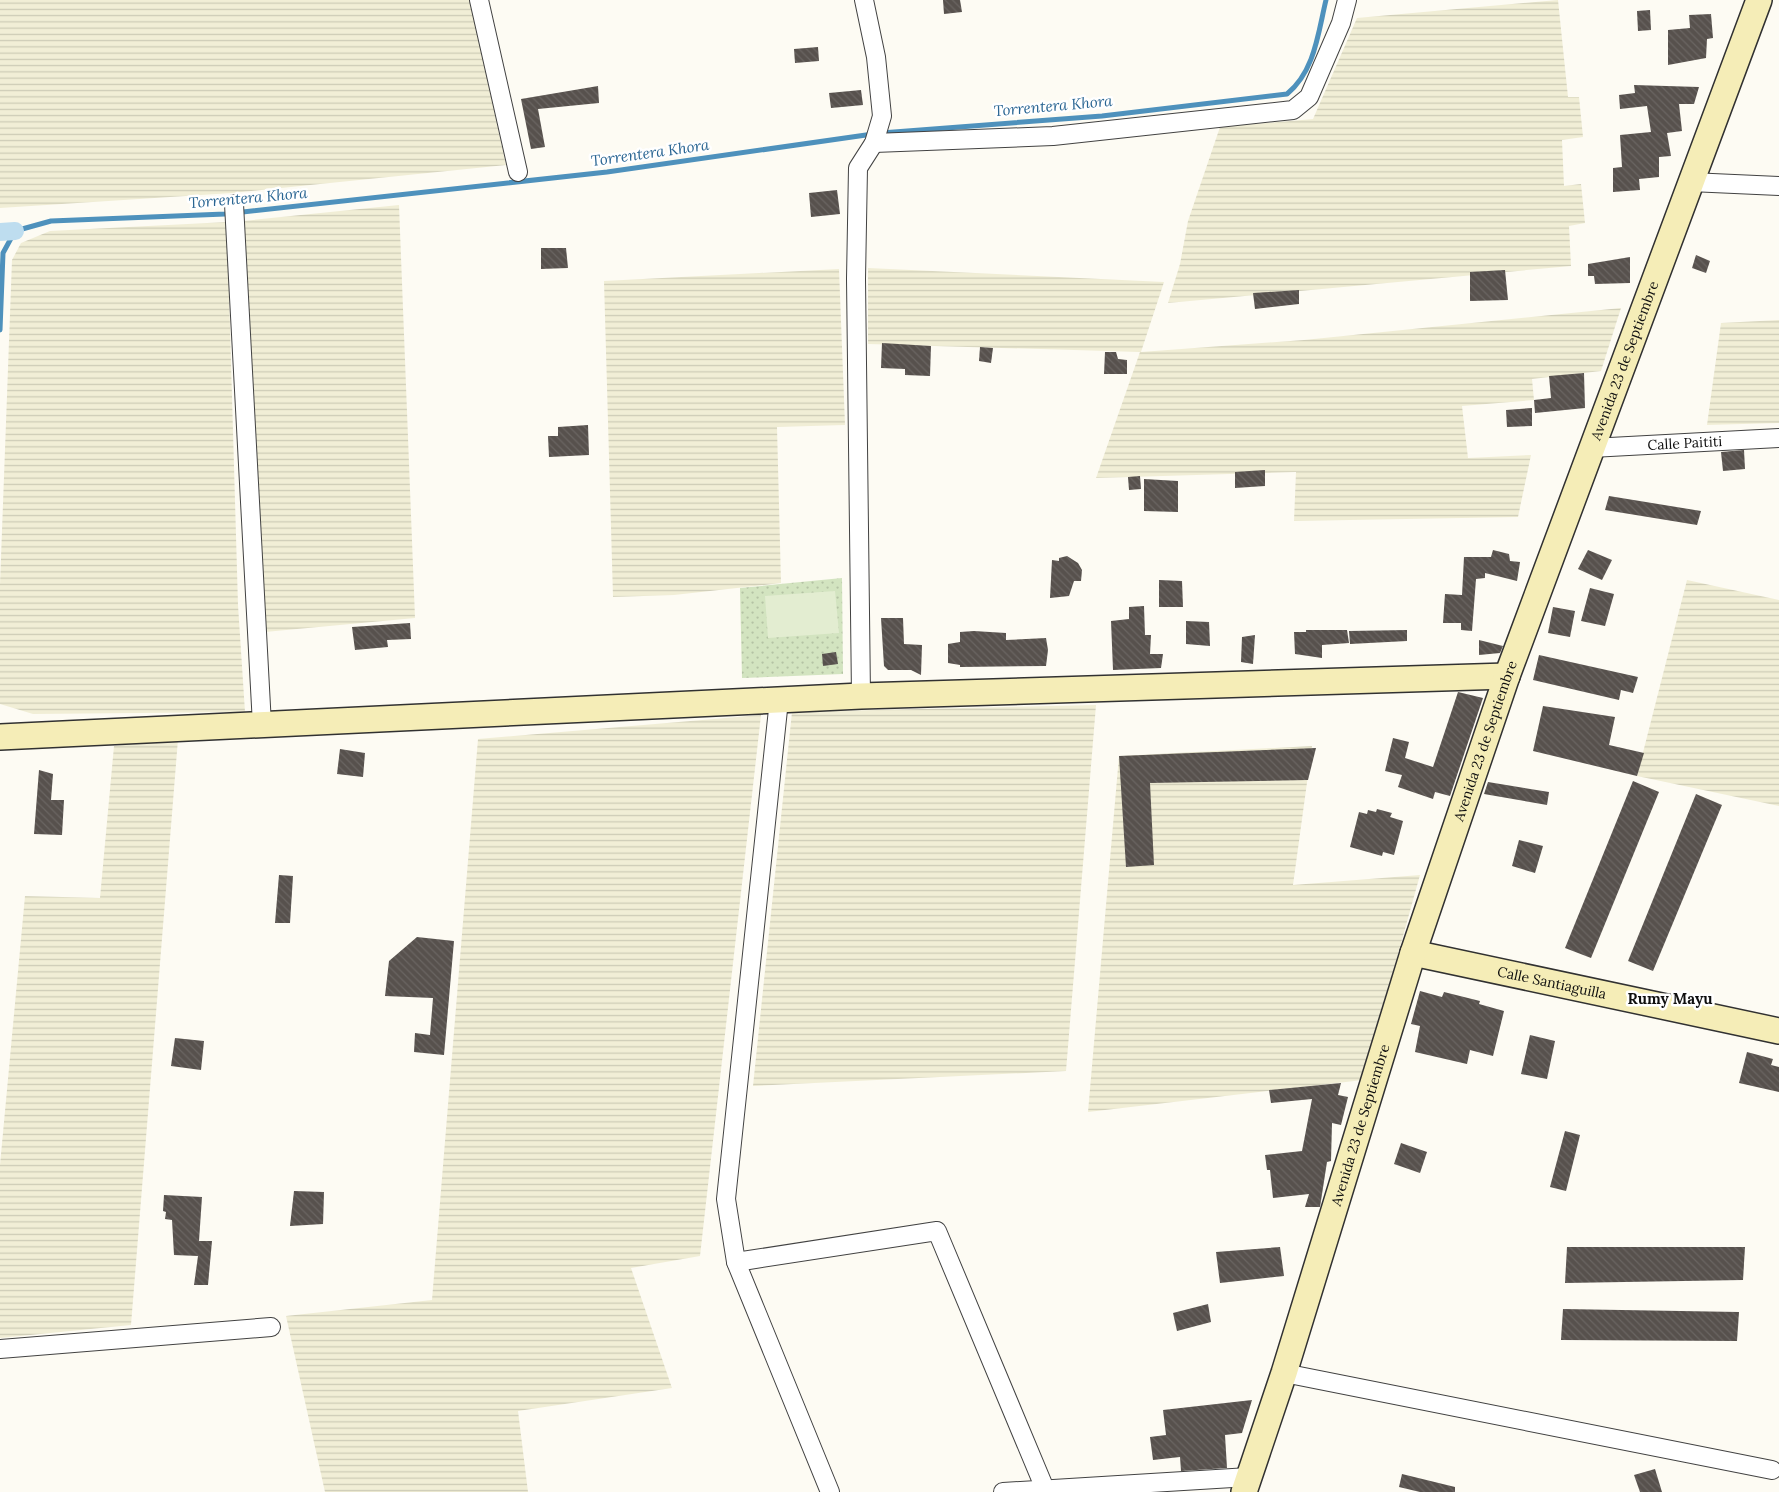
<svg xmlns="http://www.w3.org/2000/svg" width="1779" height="1492" font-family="Lora,serif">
<defs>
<pattern id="farmland-rules" width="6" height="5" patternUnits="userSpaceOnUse" patternTransform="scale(1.25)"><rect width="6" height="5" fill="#f1eed6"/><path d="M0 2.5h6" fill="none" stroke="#cdcbb6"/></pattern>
<pattern id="park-dots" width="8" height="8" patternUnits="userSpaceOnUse" patternTransform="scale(1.25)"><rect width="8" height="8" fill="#d3e4c0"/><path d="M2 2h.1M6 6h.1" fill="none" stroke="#b4c2a4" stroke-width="1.8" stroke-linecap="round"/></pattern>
<pattern id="building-back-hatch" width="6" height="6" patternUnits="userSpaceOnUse" patternTransform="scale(1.25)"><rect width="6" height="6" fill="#57514d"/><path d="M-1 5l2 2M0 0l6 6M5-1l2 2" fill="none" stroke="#6a6562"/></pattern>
</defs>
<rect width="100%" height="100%" fill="#fdfbf3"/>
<!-- farmland -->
<g fill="url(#farmland-rules)">
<path d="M0 0H470L506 165 232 193 0 208Z"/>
<path d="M1558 0 1568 97H1579L1583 137 1562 140 1564 186 1581 184 1585 223 1569 226 1571 266 1168 303 1180 264 1188 221 1220 127 1313 119 1357 18Z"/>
<path d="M399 205 415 618 265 632 243 221Z"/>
<path d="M227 222 238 605 245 712 33 714 0 704V585L12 260 21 243 50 231Z"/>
<path d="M868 268 1164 282 1141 352 1304 340 1621 308 1601 371 1532 379 1534 400 1462 406 1468 458 1531 455 1518 517 1294 521 1296 472 1096 478 1140 352 868 344Z"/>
<path d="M839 269 845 425 777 427 781 583 674 595 613 597 604 281Z"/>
<path d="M1779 320V423L1707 425 1721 323Z"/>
<path d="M1687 580 1779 600V806L1637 776Z"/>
<path d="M1096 705 1066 1071 753 1086 792 712Z"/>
<path d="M761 715 700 1256 631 1268 672 1388 518 1411 528 1492H325L286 1316 432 1300 478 739Z"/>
<path d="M178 739 131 1325 0 1338V1165L25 896 100 898 114 746Z"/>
<path d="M1312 746 1293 885 1420 875 1363 1080 1088 1112 1119 756Z"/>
</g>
<!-- park -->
<path fill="url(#park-dots)" d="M842 578 843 674 742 678 740 588Z"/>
<!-- pitch -->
<path fill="#e3edd1" d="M835 591 839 633 768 638 765 596Z"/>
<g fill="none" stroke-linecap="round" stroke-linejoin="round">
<!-- stream -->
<g stroke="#4e91bc" stroke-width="5">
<path d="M881 133 1102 116 1287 94C1315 71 1318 33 1326 0"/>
<path d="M0 330 3 253 15 231 51 221 225 214 607 172 873 134"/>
</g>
<!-- canal -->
<path stroke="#beddef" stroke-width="18" d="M0 232 15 231"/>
</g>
<!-- building -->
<g fill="url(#building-back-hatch)">
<path d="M943 0H960L962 12 944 14Z"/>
<path d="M1650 10 1651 30 1638 31 1637 11Z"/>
<path d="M1711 14 1713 38 1707 39 1706 58 1668 65V30L1690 28 1689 15Z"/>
<path d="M818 47 819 61 795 63 794 49Z"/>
<path d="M1634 85 1699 87 1694 104H1679L1682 131 1667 133 1671 156 1659 157V177L1639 179 1640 190 1613 192V168L1622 167 1620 135 1651 132 1647 106 1620 109 1619 95 1635 93Z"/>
<path d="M598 86 599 103 538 109 545 147 531 149 521 99Z"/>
<path d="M861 90 863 105 831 108 829 93Z"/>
<path d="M837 190 840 214 811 217 809 193Z"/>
<path d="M541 248H566L568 268 541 269Z"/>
<path d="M1696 255 1710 261 1706 273 1692 268Z"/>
<path d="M1630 257V283L1595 284 1594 276H1588V264Z"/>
<path d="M1505 270 1508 300 1470 301V272Z"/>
<path d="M1299 290V304L1255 309 1253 293Z"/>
<path d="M882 343 931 346 930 376 905 375V369L881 368Z"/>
<path d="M980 347 993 348 991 363 979 361Z"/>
<path d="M1105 352H1116L1118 359 1127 360V374H1104Z"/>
<path d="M1584 373 1585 408 1535 413 1534 400 1551 398 1549 376Z"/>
<path d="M1532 408V426L1507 427 1506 410Z"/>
<path d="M588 425 589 455 549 457 548 436H558V427Z"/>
<path d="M1744 450 1745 469 1723 471 1721 452Z"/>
<path d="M1265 470V486L1235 488V472Z"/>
<path d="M1140 476 1141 489 1129 490 1128 477Z"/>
<path d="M1144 479 1178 481V512L1144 511Z"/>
<path d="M1609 496 1701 511 1697 525 1605 510Z"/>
<path d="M1493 550 1509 554 1510 561 1520 562 1517 581 1485 573V578L1476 579 1472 631 1461 630V623H1443L1445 594 1462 595 1464 557H1491Z"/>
<path d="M1588 550 1612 560 1602 580 1578 569Z"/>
<path d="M1067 556 1078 563 1082 570 1081 581H1074L1069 596 1050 598 1052 560 1059 561V558Z"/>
<path d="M1159 580 1182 581 1183 607H1159Z"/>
<path d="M1590 588 1614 594 1605 626 1581 621Z"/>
<path d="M1144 606 1145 635H1151L1150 654H1163L1161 668 1113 670 1111 621 1129 619V607Z"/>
<path d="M1553 607 1575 611 1570 637 1548 633Z"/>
<path d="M881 618H903L904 644 922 645 921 675 911 670H888L884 666Z"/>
<path d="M1186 621 1209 622 1210 646 1186 644Z"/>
<path d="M410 623 411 639 387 640 388 647 355 650 352 627Z"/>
<path d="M1306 630H1347L1349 643 1322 645V658L1295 654 1294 632H1306Z"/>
<path d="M1407 630V641L1350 644 1349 631Z"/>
<path d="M974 631 1006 633V640L1046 638 1048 650 1046 666 960 667V665L948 663V644L960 642V632Z"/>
<path d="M1255 635 1253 664 1241 662 1242 637Z"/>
<path d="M1479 640 1503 646 1500 653 1479 655Z"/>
<path d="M836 652 838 664 823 666 822 654Z"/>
<path d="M1539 655 1638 677 1633 693 1621 690 1619 700 1533 680Z"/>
<path d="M1458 692 1483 698 1450 796 1435 792 1433 799 1398 787 1402 775 1385 771 1393 738 1409 742 1405 758 1433 767Z"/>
<path d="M1543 706 1615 717 1609 745 1644 753 1637 776 1533 751Z"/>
<path d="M1316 748 1308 780 1150 783 1154 865 1126 867 1119 756Z"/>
<path d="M340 749 365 753 363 777 337 774Z"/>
<path d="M39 770 53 774 51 800H64L62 835 34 834Z"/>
<path d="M1633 781 1659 792 1591 958 1565 948Z"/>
<path d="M1488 782 1549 792 1547 805 1484 794Z"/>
<path d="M1696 794 1722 805 1653 971 1628 961Z"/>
<path d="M1377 809 1392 813 1390 817 1403 821 1394 855 1383 852 1382 856 1350 847 1359 812 1367 814 1368 810 1376 812Z"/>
<path d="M1519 840 1543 846 1535 873 1512 866Z"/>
<path d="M279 875 293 876 290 923H275Z"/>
<path d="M417 937 454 941 444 1055 414 1052 415 1033 430 1035 433 998 385 996 389 961Z"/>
<path d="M1420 991 1442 997 1444 992 1480 1001 1479 1004 1504 1011 1493 1056 1470 1050 1467 1064 1415 1052 1420 1026 1411 1024Z"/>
<path d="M1530 1035 1555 1041 1547 1079 1521 1074Z"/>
<path d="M175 1038 204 1041 201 1070 171 1066Z"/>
<path d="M1747 1052 1773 1059 1771 1065 1779 1067V1092L1739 1083Z"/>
<path d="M1341 1083 1338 1095 1348 1097 1341 1125 1332 1123 1331 1161 1327 1162 1320 1207H1305L1309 1194 1273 1198 1270 1170H1267L1265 1155 1302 1151 1312 1099 1271 1103 1269 1090Z"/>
<path d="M1565 1131 1580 1135 1566 1191 1550 1187Z"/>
<path d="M1401 1143 1427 1152 1420 1173 1394 1164Z"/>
<path d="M294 1191 324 1192 323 1224 290 1226Z"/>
<path d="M164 1195 202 1197 199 1241H212L208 1285H194L198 1256 174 1255 172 1220 165 1219 166 1212 163 1211Z"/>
<path d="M1280 1247 1284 1276 1220 1283 1216 1252Z"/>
<path d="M1567 1247H1745L1743 1280 1565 1283Z"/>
<path d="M1208 1304 1211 1322 1177 1331 1173 1313Z"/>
<path d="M1563 1309 1739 1312 1737 1341 1561 1340Z"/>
<path d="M1252 1400 1242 1433 1225 1435 1227 1468 1181 1471 1180 1457 1153 1460 1150 1437 1166 1435 1163 1410Z"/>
<path d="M1655 1469 1662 1492H1640L1634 1475Z"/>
<path d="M1402 1474 1455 1487V1492H1420L1399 1487Z"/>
</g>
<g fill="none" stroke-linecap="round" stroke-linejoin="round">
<!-- street casing -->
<g stroke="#424242" stroke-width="20">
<g id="street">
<path d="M479 0 518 172"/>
<path d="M874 143 1053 136 1293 110 1309 97 1341 23 1347 0"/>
<path d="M1690 182 1779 186"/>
<path d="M234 204 262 725"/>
<path id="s1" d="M1591 448 1779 438"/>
<path d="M861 696 856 279 858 168 874 143 882 116 876 57 864 0"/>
<path d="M779 700 726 1199 736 1262 830 1492"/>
<path d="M736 1262 937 1231 1045 1489"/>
<path d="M0 1349 271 1327"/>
<path d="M1284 1373 1772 1470"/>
<path d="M1003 1492 1249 1477"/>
</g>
</g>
<!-- secondary casing -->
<g stroke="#313131" stroke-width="28">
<g id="secondary">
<path d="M0 737 861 696 1507 676"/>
<path id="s2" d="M1413 953 1779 1031"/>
<path id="s3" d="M1244 1492 1284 1373 1413 953 1507 676 1759 0"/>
</g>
</g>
<!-- street -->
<use href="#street" stroke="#fff" stroke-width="18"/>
<!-- secondary -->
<use href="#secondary" stroke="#f5edb7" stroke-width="25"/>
</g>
<g text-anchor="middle" stroke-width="5" stroke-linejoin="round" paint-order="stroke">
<!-- street labels -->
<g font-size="14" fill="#0f0f0f" stroke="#fff">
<text dy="5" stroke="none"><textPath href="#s3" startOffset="1194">Avenida 23 de Septiembre</textPath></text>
<text dy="5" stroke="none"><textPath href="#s1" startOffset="94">Calle Paititi</textPath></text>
<text dy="5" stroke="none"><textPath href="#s3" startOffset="789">Avenida 23 de Septiembre</textPath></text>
<text dy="5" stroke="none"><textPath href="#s2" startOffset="142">Calle Santiaguilla</textPath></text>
<text dy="5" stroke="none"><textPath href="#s3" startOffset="385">Avenida 23 de Septiembre</textPath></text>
</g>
<!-- water labels -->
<g font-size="15" font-style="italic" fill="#286492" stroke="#fff">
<text transform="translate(1053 106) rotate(-5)" y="5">Torrentera Khora</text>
<text transform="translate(650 153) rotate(-8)" y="5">Torrentera Khora</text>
<text transform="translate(248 198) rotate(-5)" y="5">Torrentera Khora</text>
</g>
<!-- neighbourhood labels -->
<g font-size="15" font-weight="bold" fill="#0f0f0f" stroke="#fff">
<text x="1670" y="1004">Rumy Mayu</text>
</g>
</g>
</svg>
